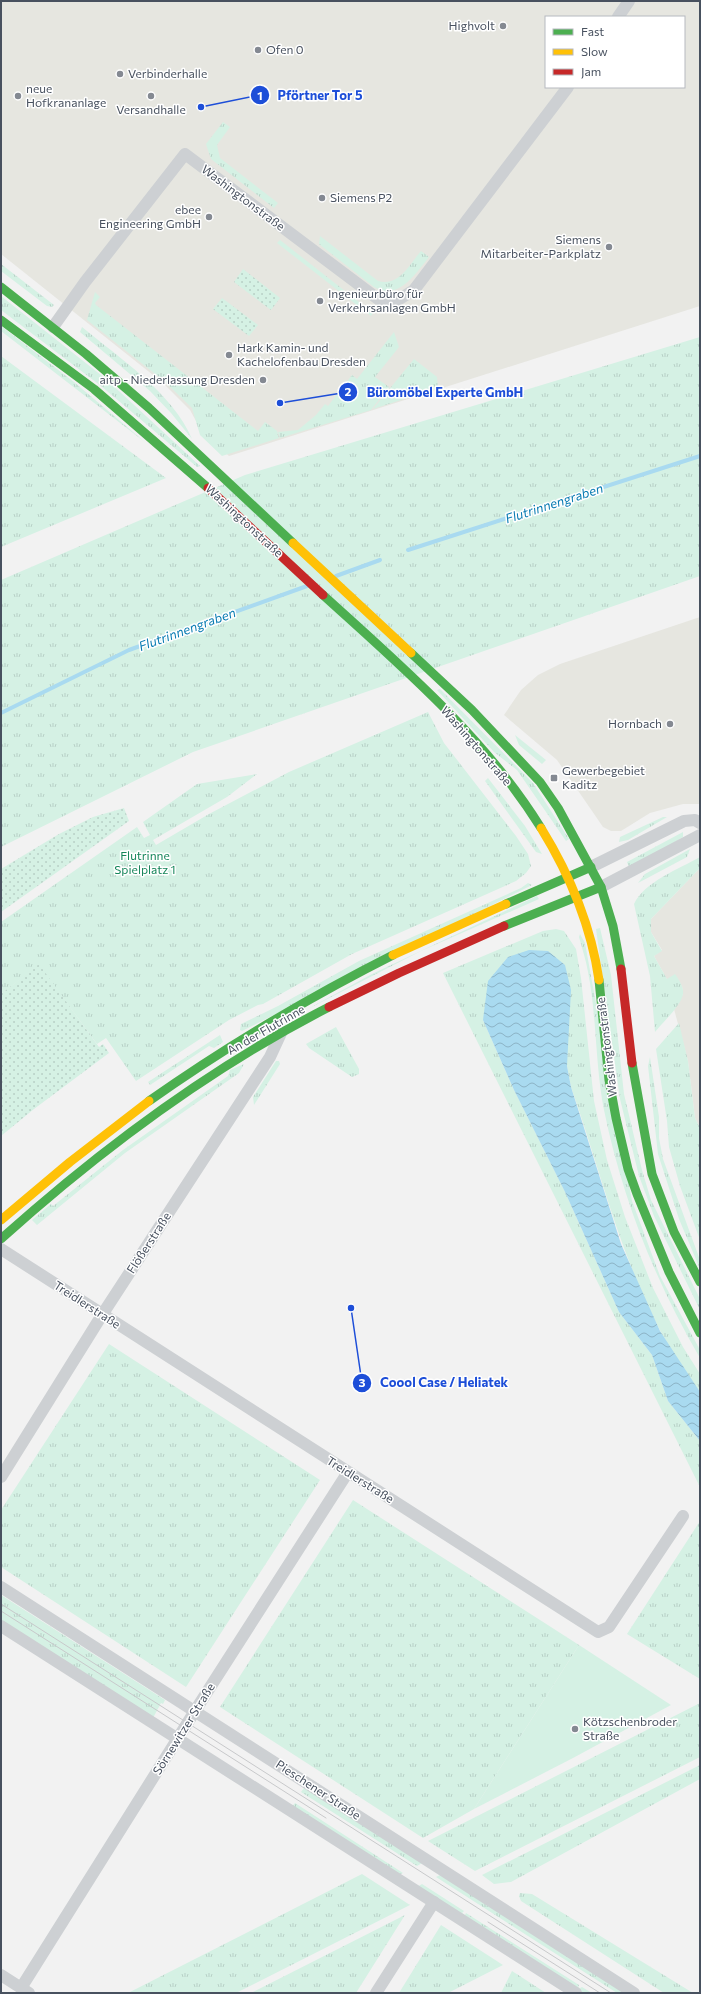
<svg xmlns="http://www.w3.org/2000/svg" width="701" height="1994" font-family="Commissioner,sans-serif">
<defs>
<pattern id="grass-tufts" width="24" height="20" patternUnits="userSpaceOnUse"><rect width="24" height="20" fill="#d5f1e4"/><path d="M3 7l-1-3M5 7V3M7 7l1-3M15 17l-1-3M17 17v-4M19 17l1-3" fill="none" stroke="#b8d0c6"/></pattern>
<pattern id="garden-dots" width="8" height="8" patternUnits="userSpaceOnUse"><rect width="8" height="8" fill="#d5f1e4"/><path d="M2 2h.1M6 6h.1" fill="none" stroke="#b8d0c6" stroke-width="1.8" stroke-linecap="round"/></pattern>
<pattern id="water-waves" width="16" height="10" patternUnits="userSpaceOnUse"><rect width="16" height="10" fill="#a9daf0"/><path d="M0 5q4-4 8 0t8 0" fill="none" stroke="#8cb3c6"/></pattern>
</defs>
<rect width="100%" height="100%" fill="#f2f2f2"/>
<!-- commercial -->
<g fill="#e6e6e0" fill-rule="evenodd">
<path d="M1 1H700V306L229 456 201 430 190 410 163 383 1 254ZM546 17H684V87H546Z"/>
<path d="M700 617V804H683L650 813 621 831H611L603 827 557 760 504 715 521 690 538 675 560 664Z"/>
<path d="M700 868V1128L695 1118 688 1061 674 1009 683 994 682 986 667 979 654 956 662 950 651 932V919Z"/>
</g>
<!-- grass -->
<g fill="url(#grass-tufts)">
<path d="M223 122 230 127 217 145 220 158 278 203 274 208 211 159 206 144Z"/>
<path d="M320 236 378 281C399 287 409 265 421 251L429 257C415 274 399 301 374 287L319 244Z"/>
<path d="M280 240 373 313 371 316 277 243Z"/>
<path d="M1 264 54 305 52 307 47 306 1 271Z"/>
<path d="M95 292 100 297 95 303 96 305 258 431 265 422 277 431 279 438 222 456 200 435 192 408 164 381 87 320Z"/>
<path d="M1 296 106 379 200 466 197 467 101 386 1 310Z"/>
<path d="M1 326 74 382 146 443 1 331Z"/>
<path d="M82 327C119 358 173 393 192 439L171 413 150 391 80 332Z"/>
<path d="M394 332 399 347 375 377 389 387 371 410 280 438 278 432 298 430 316 415 325 404 328 406 352 375 357 379Z"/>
<path d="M700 337V576L193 752 1 847V580L245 475Z"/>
<path d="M1 356 166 478 1 547Z"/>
<path d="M414 359 437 377 438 388 373 409Z"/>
<path d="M440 689 533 783 569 839 566 841 517 770 494 752 437 690Z"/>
<path d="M428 712 444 743 516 836 528 854 531 866 526 873 516 881 352 954 263 1004 258 1005 229 1020 136 1081 106 1038 97 1044 39 965 1 994V922L137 827 144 838 150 835 143 822 197 784 257 774 227 797 153 840 156 845 209 814 289 772Z"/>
<path d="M515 735 546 760 542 764 519 745Z"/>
<path d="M488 778 525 826 542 854 536 852 485 781Z"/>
<path d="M663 817H667L628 840 619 842 620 837Z"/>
<path d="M683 832V837L664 849 629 867 627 862Z"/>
<path d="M690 849 687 857 638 883 645 874Z"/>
<path d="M700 857V868L651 919V932L662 951 654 956 667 979 675 974C679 980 684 987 683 994 681 1006 662 1023 655 1032L650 976 634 904C644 882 679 869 700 857Z"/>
<path d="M528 883 532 885 242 1031 240 1030 241 1024 278 1006 359 961 521 888Z"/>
<path d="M537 896 539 899 421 951 304 1011 372 974Z"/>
<path d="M600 928 611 975 624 1094 642 1170 651 1200 700 1299V1310L654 1216 639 1176 620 1099 596 929Z"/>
<path d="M556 929 564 931 576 949 581 978 594 1101 607 1160 625 1217 653 1288 683 1347 700 1374V1392C630 1303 608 1192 571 1087L567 1066 483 1020 514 1090 565 1192 619 1312 652 1355 668 1401 700 1441V1487L443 973 543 931Z"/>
<path d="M580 934 585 943 632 1201 660 1276 700 1350V1358C655 1281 622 1198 604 1110 595 1065 597 1017 588 972 586 960 582 948 579 937Z"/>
<path d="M679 1023 688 1061 695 1118 700 1128V1240L680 1186 669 1147 667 1121 656 1049Z"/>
<path d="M336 1027 359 1069V1074L352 1077 309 1048 306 1044Z"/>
<path d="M220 1035 223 1042 214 1048 209 1046 150 1085 148 1082Z"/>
<path d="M650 1057 659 1117V1138L663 1159 700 1260V1269L679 1219 658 1154 648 1066Z"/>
<path d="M276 1061H279L280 1064 254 1105 253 1097Z"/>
<path d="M244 1064 239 1073 125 1153 37 1225 32 1220 51 1204 53 1206 123 1150 228 1076 230 1070Z"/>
<path d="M109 1344 320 1480 186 1687 1 1567V1510Z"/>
<path d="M353 1500 579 1645 474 1809 423 1838 220 1707Z"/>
<path d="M700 1521V1679L627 1634Z"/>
<path d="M1 1595 165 1700 163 1704 161 1703 153 1718 1 1621Z"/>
<path d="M700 1703V1757L475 1871 428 1841Z"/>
<path d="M700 1765V1779L511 1882 494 1884 482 1875Z"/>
<path d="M304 1788 422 1863 417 1866 301 1792Z"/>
<path d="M295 1803 403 1873 398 1875 292 1807Z"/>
<path d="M362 1874 410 1905 236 1993H128Z"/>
<path d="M440 1875 625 1993H617L436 1877Z"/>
<path d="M422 1884 464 1911 462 1913 465 1915 466 1913 579 1985 578 1987 580 1988 582 1987 592 1993H583L417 1887Z"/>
<path d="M520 1893 532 1894 693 1993H664L521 1901 519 1896Z"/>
<path d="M405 1915 356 1993H251Z"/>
<path d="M441 1925 503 1965 448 1993H399Z"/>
<path d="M512 1971 546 1993H501Z"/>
</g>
<!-- garden -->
<g fill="url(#garden-dots)">
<path d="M243 269 280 298 271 310 234 282Z"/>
<path d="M222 298 258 325 249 336 213 309Z"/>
<path d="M124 808 129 821 1 912V869L59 834 93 817Z"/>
<path d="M39 964 99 1047 103 1044 109 1053 34 1109 1 1136V994Z"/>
</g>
<!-- pitch -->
<path fill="#d5f1e4" d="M579 1645 671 1705 573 1758 474 1809Z"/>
<!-- water -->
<path fill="url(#water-waves)" d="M529 950 548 951 565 965 571 990 567 1066 571 1087 621 1244 660 1331 700 1392V1441L668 1401 652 1355 619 1312 565 1192 514 1090 483 1020 488 981 508 957Z"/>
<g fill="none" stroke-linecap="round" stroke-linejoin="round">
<!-- stream -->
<g stroke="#a9daf0" stroke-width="4">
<path d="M408 550 700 456"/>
<path d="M336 576 380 560"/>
<path d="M1 713 129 650 307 586"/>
</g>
<!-- street -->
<g stroke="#cdd0d3" stroke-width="12">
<path d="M618 17 629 1"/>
<path d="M53 327 85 282 185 154 378 299 398 300 414 290 568 87"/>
<path d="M591 867 684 821 695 820 700 823"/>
<path d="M601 887 700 835"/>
<path d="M1 1249 598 1632 609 1627 683 1516"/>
<path d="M1 1477 102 1315 270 1057 282 1031"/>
<path d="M1 1587 634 1993"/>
<path d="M1 1626 576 1993"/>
<path d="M1 1975 29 1993"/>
<path d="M21 1988 200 1703 348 1472"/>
<path d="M376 1993 434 1902"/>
</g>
<!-- fast -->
<g stroke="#4caf50" stroke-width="9">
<path d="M1 287 86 354 149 408 293 543"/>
<path d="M1 320 94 389 208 488"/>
<path d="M323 595C401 666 485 737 541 828"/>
<path d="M411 653 472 710 540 782 558 808 601 887 613 926 621 969"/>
<path d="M506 904 591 867"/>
<path d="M504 926 601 887"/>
<path d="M599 980 609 1080 616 1118 628 1169 637 1194 669 1272 700 1333"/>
<path d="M632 1063 652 1174 674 1232 700 1282"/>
<path d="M149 1101C227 1046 308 998 393 955"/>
<path d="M1 1239C100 1150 210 1068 329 1007"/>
</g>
<!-- slow -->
<g stroke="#ffc107" stroke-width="9">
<path d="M293 543 411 653"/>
<path d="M541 828C570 875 591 926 599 980"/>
<path d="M393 955 506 904"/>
<path d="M1 1220 70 1162 149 1101"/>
</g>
<!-- jam -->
<g stroke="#c62828" stroke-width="9">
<path d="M208 488 323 595"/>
<path d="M621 969 632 1063"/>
<path d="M329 1007 399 973 504 926"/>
</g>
<!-- tram -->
<g stroke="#c8c9cb" stroke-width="1">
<path d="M1 1604 611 1993"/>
<path d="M1 1611 326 1818"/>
<path d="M488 1922 600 1993"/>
</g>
</g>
<!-- markers -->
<g fill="#848992" stroke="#fff" stroke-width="1.5">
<circle cx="503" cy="26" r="4"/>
<circle cx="258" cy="50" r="4"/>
<circle cx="120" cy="74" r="4"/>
<circle cx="18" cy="96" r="4"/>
<circle cx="151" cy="96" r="4"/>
<circle cx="322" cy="198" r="4"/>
<circle cx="209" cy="217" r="4"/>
<circle cx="609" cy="247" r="4"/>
<circle cx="320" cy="301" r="4"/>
<circle cx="229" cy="355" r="4"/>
<circle cx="263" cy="380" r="4"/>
<circle cx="670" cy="724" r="4"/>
<rect x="550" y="774" width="8" height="8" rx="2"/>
<circle cx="575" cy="1729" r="4"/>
</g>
<g text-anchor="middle" stroke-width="3" stroke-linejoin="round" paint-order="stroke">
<!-- poi labels -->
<g font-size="12" fill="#48515f" stroke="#fff" text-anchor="start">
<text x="495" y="30" text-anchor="end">Highvolt</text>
<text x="266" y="54">Ofen 0</text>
<text x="128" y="78">Verbinderhalle</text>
<text x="26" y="93">neue<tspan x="26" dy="14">Hofkrananlage</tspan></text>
<text x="151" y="114" text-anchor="middle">Versandhalle</text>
<text x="330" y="202">Siemens P2</text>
<text x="201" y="214" text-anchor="end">ebee<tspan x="201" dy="14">Engineering GmbH</tspan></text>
<text x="601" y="244" text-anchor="end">Siemens<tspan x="601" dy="14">Mitarbeiter-Parkplatz</tspan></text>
<text x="328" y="298">Ingenieurbüro für<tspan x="328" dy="14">Verkehrsanlagen GmbH</tspan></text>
<text x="237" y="352">Hark Kamin- und<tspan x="237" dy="14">Kachelofenbau Dresden</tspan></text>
<text x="255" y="384" text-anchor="end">aitp - Niederlassung Dresden</text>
<text x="662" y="728" text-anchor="end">Hornbach</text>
<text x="562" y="775">Gewerbegebiet<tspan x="562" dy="14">Kaditz</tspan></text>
<text x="583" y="1726">Kötzschenbroder<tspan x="583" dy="14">Straße</tspan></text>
</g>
<!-- street labels -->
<g font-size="12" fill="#48515f" stroke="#fff">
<text transform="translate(243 198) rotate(37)" y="4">Washingtonstraße</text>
<text transform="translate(244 521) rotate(43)" y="4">Washingtonstraße</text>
<text transform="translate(476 746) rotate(49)" y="4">Washingtonstraße</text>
<text transform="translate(266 1030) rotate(-30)" y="4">An der Flutrinne</text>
<text transform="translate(607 1047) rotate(-97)" y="4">Washingtonstraße</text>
<text transform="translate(149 1243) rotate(-57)" y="4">Flößerstraße</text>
<text transform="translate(87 1305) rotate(33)" y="4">Treidlerstraße</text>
<text transform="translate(360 1480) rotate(32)" y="4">Treidlerstraße</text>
<text transform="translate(184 1729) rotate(-58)" y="4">Sörnewitzer Straße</text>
<text transform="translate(318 1790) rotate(33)" y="4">Pieschener Straße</text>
</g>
<!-- park labels -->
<g font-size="12" fill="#148559" stroke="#fff">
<text x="145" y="860">Flutrinne<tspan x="145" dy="14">Spielplatz 1</tspan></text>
</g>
<!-- water labels -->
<g font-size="13" font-style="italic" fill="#077bb2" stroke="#fff">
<text transform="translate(554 503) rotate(-18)" y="5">Flutrinnengraben</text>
<text transform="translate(187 629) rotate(-20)" y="5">Flutrinnengraben</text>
</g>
</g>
<!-- callouts -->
<path fill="none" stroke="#1d4ed8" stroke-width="1.5" d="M201 107L260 95M280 403L348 392M351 1308L362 1383"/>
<g fill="#1d4ed8" stroke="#fff" stroke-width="1.5">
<circle cx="201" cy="107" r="4"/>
<circle cx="280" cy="403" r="4"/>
<circle cx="351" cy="1308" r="4"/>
<circle cx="260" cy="95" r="10"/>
<circle cx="348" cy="392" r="10"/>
<circle cx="362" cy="1383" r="10"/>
</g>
<g font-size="12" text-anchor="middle" font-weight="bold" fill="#fff">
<text x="260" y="100">1</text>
<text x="348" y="396">2</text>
<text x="362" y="1387">3</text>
</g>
<g font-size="13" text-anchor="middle" font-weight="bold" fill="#1d4ed8" stroke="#fff" stroke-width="3" stroke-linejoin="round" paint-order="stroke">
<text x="320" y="100">Pförtner Tor 5</text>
<text x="445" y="397">Büromöbel Experte GmbH</text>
<text x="444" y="1387">Coool Case / Heliatek</text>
</g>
<!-- border -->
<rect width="701" height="1994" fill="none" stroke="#48515f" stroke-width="4"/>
<!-- legend -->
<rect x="545" y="16" width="140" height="72" fill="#ffffff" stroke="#b6b9bf"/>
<rect x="553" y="29" width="20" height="6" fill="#4caf50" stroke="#b6b9bf"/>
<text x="581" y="36" font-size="12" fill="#48515f">Fast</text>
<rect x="553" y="49" width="20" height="6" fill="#ffc107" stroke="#b6b9bf"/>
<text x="581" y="56" font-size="12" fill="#48515f">Slow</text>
<rect x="553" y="69" width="20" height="6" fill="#c62828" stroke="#b6b9bf"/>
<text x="581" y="76" font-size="12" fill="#48515f">Jam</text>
</svg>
